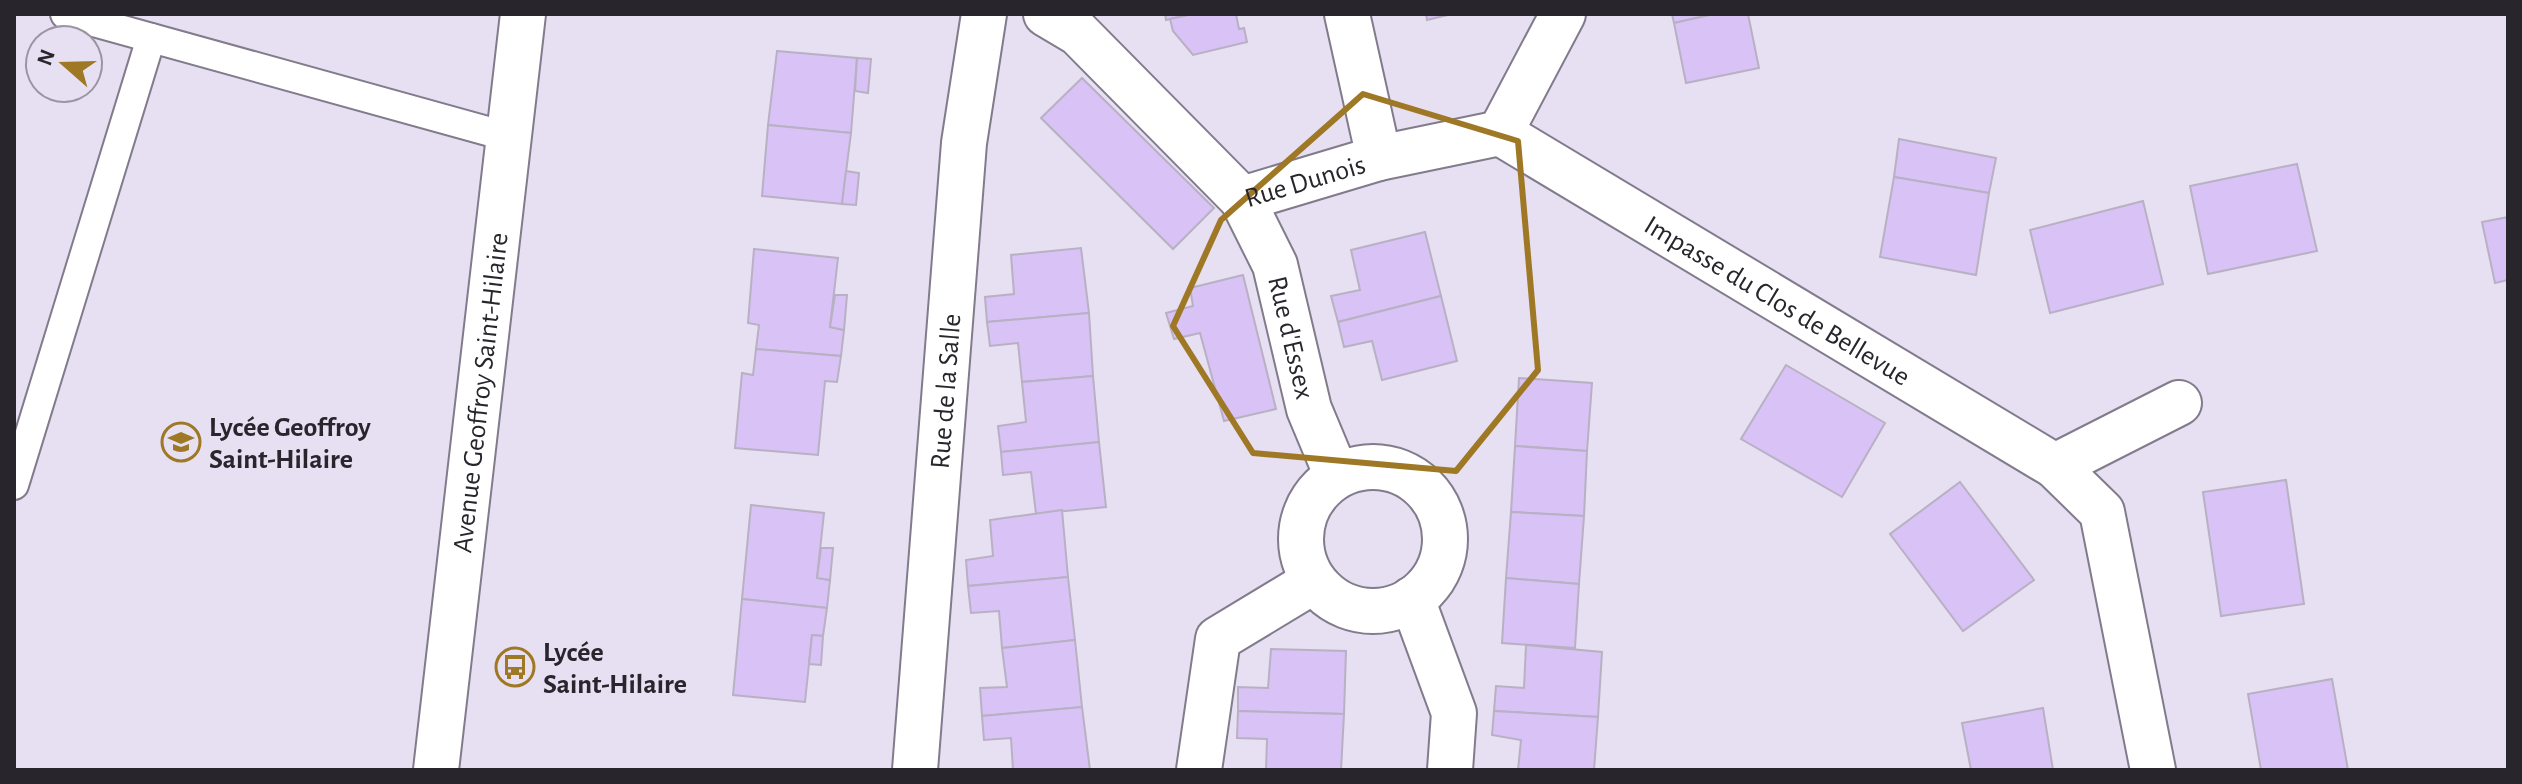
<svg xmlns="http://www.w3.org/2000/svg" width="2522" height="784" font-family="'Alegreya Sans',sans-serif">
<rect width="100%" height="100%" fill="#e7dff2"/>
<!-- building -->
<g fill="#d8c2f6" stroke="#b8b0c3" stroke-width="2">
<path d="M1165 14H1193L1166 20Z"/>
<path d="M1193 14H1236L1239 29 1244 28 1247 42 1193 55 1173 31 1170 19Z"/>
<path d="M1426 14H1452L1427 20Z"/>
<path d="M1672 14H1714L1674 23Z"/>
<path d="M1714 14H1748L1759 68 1686 83 1674 23Z"/>
<path d="M777 51 857 58 851 133 768 125Z"/>
<path d="M857 58 871 59 868 93 855 91Z"/>
<path d="M1082 78 1214 208 1173 249 1041 118Z"/>
<path d="M768 125 851 133 842 204 762 196Z"/>
<path d="M1899 139 1996 158 1989 193 1894 177Z"/>
<path d="M2297 164 2317 251 2208 274 2190 186Z"/>
<path d="M846 171 859 173 856 205 842 204Z"/>
<path d="M1894 177 1989 193 1976 275 1880 257Z"/>
<path d="M2143 201 2163 284 2050 313 2030 230Z"/>
<path d="M2508 217V280L2495 283 2482 222Z"/>
<path d="M1425 232 1441 296 1338 322 1331 296 1360 290 1351 250Z"/>
<path d="M1081 248 1089 313 987 322 985 297 1014 294 1011 255Z"/>
<path d="M754 249 838 258 830 327 844 330 841 356 756 349 759 325 748 323Z"/>
<path d="M1243 275 1276 409 1224 421 1200 333 1174 339 1166 313 1193 306 1190 288Z"/>
<path d="M835 295H847L844 330 830 327Z"/>
<path d="M1441 296 1457 361 1382 380 1372 341 1344 347 1338 322Z"/>
<path d="M1089 313 1093 376 1022 382 1018 343 990 346 987 322Z"/>
<path d="M756 349 841 356 837 382 825 381 818 455 735 448 742 373 753 375Z"/>
<path d="M1786 365 1885 423 1842 497 1741 439Z"/>
<path d="M1093 376 1099 442 1001 452 998 426 1026 422 1022 382Z"/>
<path d="M1519 378 1592 383 1587 451 1515 446Z"/>
<path d="M1099 442 1106 507 1036 514 1031 472 1003 475 1001 452Z"/>
<path d="M1515 446 1587 451 1584 516 1511 512Z"/>
<path d="M2286 480 2304 604 2221 616 2203 492Z"/>
<path d="M1960 482 2034 580 1963 631 1890 534Z"/>
<path d="M751 505 824 513 817 578 830 580 827 608 742 599Z"/>
<path d="M1062 510 1068 577 968 586 966 560 993 556 990 520Z"/>
<path d="M1511 512 1584 516 1579 584 1506 578Z"/>
<path d="M821 548H833L830 580 817 578Z"/>
<path d="M1068 577 1075 640 1002 648 999 611 971 613 968 586Z"/>
<path d="M1506 578 1579 584 1575 648 1502 643Z"/>
<path d="M742 599 827 608 823 636 812 635 805 702 733 695Z"/>
<path d="M812 635 823 636 821 665 809 664Z"/>
<path d="M1075 640 1082 707 982 716 980 688 1007 687 1002 648Z"/>
<path d="M1526 645 1602 652 1598 717 1494 711 1496 686 1524 688Z"/>
<path d="M1271 649 1346 651 1344 714 1238 711V687L1268 688Z"/>
<path d="M2332 679 2348 770H2261L2248 694Z"/>
<path d="M1082 707 1090 770H1013L1011 738 984 740 982 716Z"/>
<path d="M2043 708 2053 770H1971L1962 723Z"/>
<path d="M1238 711 1344 714 1341 770H1266L1267 739 1237 738Z"/>
<path d="M1494 711 1598 717 1594 770H1518L1521 740 1492 735Z"/>
</g>
<g fill="none" stroke-linecap="round" stroke-linejoin="round">
<!-- lane casing -->
<g stroke="#827b8c" stroke-width="32">
<g id="lane">
<path d="M65 14 509 137"/>
<path d="M14 485 151 38"/>
</g>
</g>
<!-- street casing -->
<g stroke="#827b8c" stroke-width="48">
<g id="street">
<path id="s1" d="M1046 14 1078 33 1242 199 1379 158 1500 133"/>
<path d="M1347 14 1379 158"/>
<path id="s2" d="M1500 133 2055 466 2102 512 2153 770"/>
<path d="M1500 133 1563 14"/>
<path id="s3" d="M1242 199 1275 265 1309 409 1337 476"/>
<path d="M2055 466 2179 403"/>
<circle cx="1373" cy="539" r="72"/>
<path d="M1412 599 1454 713 1450 770"/>
<path id="s4" d="M436 770 523 14"/>
<path id="s5" d="M915 770 964 143 984 14"/>
<path d="M1199 770 1218 639 1314 581"/>
</g>
</g>
<!-- lane -->
<use href="#lane" stroke="#fff" stroke-width="28"/>
<!-- street -->
<use href="#street" stroke="#fff" stroke-width="44"/>
</g>
<!-- marked area -->
<path fill="none" stroke="#9e7825" stroke-width="6" stroke-linejoin="round" d="M1363 94 1518 141 1538 370 1456 471 1253 453 1173 326 1221 220Z"/>
<!-- icons -->
<defs>
<g id="school-ring" transform="scale(2)"><circle r="9.5" fill="#e7dff2" stroke="#9e7825" stroke-width="1.5"/><path d="M0-5L7-2L0 1L-7-2ZM-4 1L0 2.5L4 1V4Q0 6-4 4Z" fill="#9e7825"/></g>
<g id="bus-ring" transform="scale(2)"><circle r="9.5" fill="#e7dff2" stroke="#9e7825" stroke-width="1.5"/><path d="M-5-6H5V4H4V6H2V4H-2V6H-4V4H-5ZM-3.5-4V0h7V-4ZM-3.5 1.2v1.5H-2V1.2ZM2 1.2v1.5H3.5V1.2Z" fill="#9e7825"/></g>
</defs>
<g fill-rule="evenodd">
<use href="#school-ring" x="181" y="442"/>
<use href="#bus-ring" x="515" y="667"/>
</g>
<g text-anchor="middle" stroke-width="6" stroke-linejoin="round" paint-order="stroke">
<!-- street labels -->
<g font-size="28" fill="#28252c" stroke="#e7dff2">
<text dy="10" stroke="none"><textPath href="#s1" startOffset="336">Rue Dunois</textPath></text>
<text dy="10" stroke="none"><textPath href="#s2" startOffset="324">Impasse du Clos de Bellevue</textPath></text>
<text dy="10" stroke="none"><textPath href="#s3" startOffset="148">Rue d'Essex</textPath></text>
<text dy="10" stroke="none"><textPath href="#s5" startOffset="380">Rue de la Salle</textPath></text>
<text dy="10" stroke="none"><textPath href="#s4" startOffset="380">Avenue Geoffroy Saint-Hilaire</textPath></text>
</g>
<!-- poi labels -->
<g font-size="28" font-weight="bold" fill="#28252c" stroke="#e7dff2" text-anchor="start">
<text x="209" y="436">Lycée Geoffroy<tspan x="209" dy="32">Saint-Hilaire</tspan></text>
<text x="543" y="661">Lycée<tspan x="543" dy="32">Saint-Hilaire</tspan></text>
</g>
</g>
<!-- border -->
<rect width="2522" height="784" fill="none" stroke="#28252c" stroke-width="32"/>
<!-- north arrow -->
<g transform="translate(64 64) rotate(290)"><circle r="38" fill="#e7dff2" stroke="#9b95a3" stroke-width="2"/>
<path d="M0-6L14 30L0 20L-14 30Z" fill="#9e7825"/>
<text y="-12" font-size="22" font-weight="bold" text-anchor="middle" fill="#28252c">N</text>
</g>
</svg>
